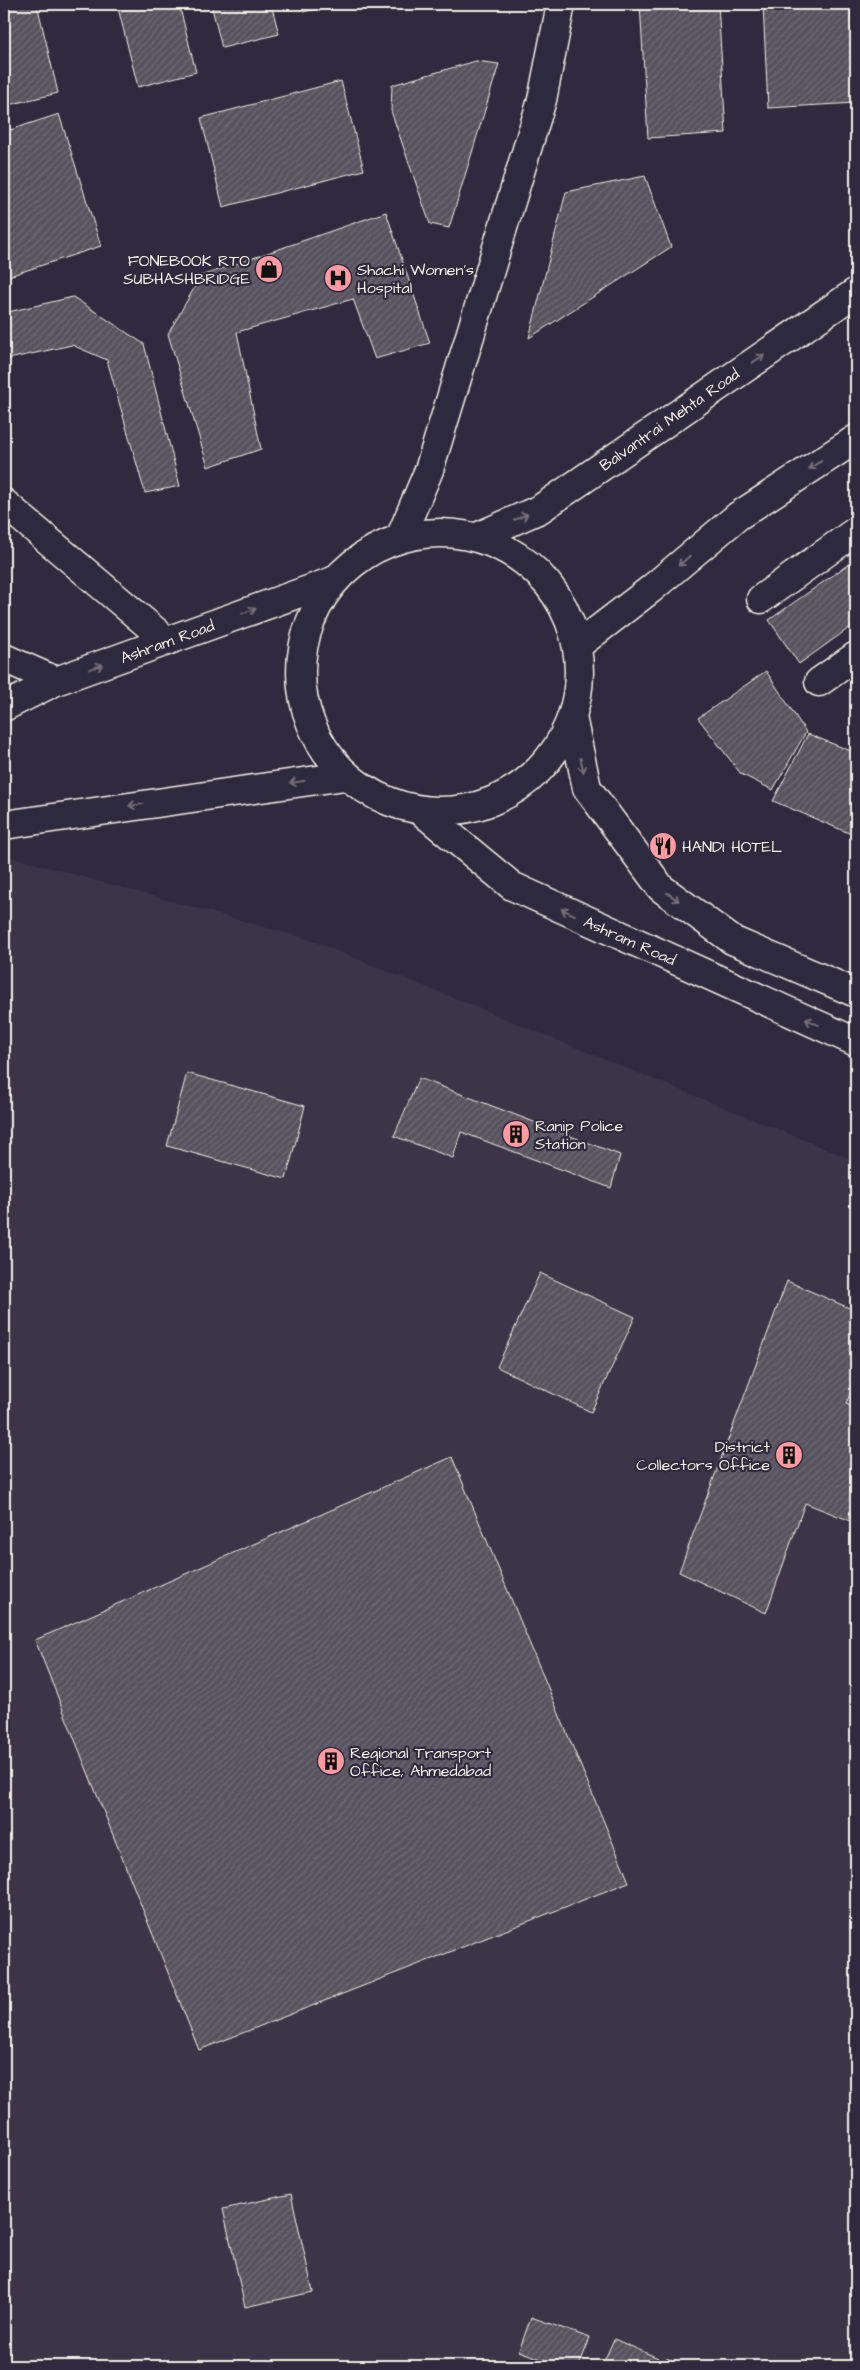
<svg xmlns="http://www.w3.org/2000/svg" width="860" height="2370" font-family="'Architects Daughter',sans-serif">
<defs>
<pattern id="building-hatch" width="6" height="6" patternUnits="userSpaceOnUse" patternTransform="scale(1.25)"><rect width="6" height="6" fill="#56525f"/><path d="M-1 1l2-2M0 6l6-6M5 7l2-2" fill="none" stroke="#6f6b76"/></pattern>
</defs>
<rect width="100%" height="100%" fill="#2f2a3d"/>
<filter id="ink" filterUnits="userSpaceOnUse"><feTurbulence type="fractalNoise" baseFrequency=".02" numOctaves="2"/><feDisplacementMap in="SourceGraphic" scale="10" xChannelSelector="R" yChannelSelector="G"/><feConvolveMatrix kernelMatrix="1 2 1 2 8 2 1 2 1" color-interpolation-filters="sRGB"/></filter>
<g filter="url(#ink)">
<!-- built -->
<path fill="#3b3647" d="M4 855 308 939 856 1161V2366H4Z"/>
<!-- building -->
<g fill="url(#building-hatch)" stroke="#f4f1e8">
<path d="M4 4H37L58 93 4 106Z"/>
<path d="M117 4H179L196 72 138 87Z"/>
<path d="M211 4H271L279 34 222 48Z"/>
<path d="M301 4H339L303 12Z"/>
<path d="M640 4H718L726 133 648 138Z"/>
<path d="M763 4H850L856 103 768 108Z"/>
<path d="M476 61 499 64 449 228 430 224 391 111 392 85Z"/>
<path d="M341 81 364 170 223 207 201 118Z"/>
<path d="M59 114 101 246 9 276 4 259V132Z"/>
<path d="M645 176 671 247 529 338 566 192Z"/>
<path d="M386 212 430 343 375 359 353 299 237 332 261 449 208 467 168 334 201 276Z"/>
<path d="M73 297 144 344 180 486 145 493 107 360 72 345 4 360V313Z"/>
<path d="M856 559V623L799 664 769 620Z"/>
<path d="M766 671 806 732 773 790 741 774 698 718Z"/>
<path d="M808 734 856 753V836L773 801Z"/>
<path d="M187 1073 305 1106 286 1179 167 1146Z"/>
<path d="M419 1078 620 1155 611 1188 461 1132 453 1158 394 1136Z"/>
<path d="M540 1273 635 1317 591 1412 497 1367Z"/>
<path d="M787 1281 856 1311V1380L846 1404 856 1408V1523L805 1503 766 1613 679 1572Z"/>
<path d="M452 1457 629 1882 199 2050 35 1640Z"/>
<path d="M291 2194 313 2292 245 2307 223 2209Z"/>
<path d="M531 2317 590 2338 579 2366H561L519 2351Z"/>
<path d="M614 2339 658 2358 654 2366H602Z"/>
<path d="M514 2358 538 2366H511Z"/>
<path d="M666 2358 684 2366H662Z"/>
</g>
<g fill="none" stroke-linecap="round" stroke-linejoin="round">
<!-- minor casing -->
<g stroke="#f4f1e8" stroke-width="31">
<g id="minor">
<path d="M4 503 167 641"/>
<path d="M761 599 856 531"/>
<path d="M4 658 56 681"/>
<path d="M819 682 856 656"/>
</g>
</g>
<!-- major casing -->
<g stroke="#f4f1e8" stroke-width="31">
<g id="major">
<circle cx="440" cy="672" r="139"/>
<path d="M477 537 540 509 856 292"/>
<path d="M400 538 429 470 542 100 561 4"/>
<path d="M577 646 651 589 738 516 856 439"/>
<path d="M4 707 56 681 333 581"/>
<path d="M572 717 587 788 661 888 732 940 856 993"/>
<path d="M421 811 512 886 856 1042"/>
<path d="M4 825 345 776"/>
</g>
</g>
<!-- minor -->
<use href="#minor" stroke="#2f2a3d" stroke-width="28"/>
<!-- major -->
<use href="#major" stroke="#2f2a3d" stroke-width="28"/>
</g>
<!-- one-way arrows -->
<defs><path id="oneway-shaft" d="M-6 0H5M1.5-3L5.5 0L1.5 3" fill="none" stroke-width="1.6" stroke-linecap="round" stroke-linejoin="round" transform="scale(1.25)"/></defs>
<g stroke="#747079">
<use href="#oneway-shaft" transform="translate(758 359) rotate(-34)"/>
<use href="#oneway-shaft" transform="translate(815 465) rotate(147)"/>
<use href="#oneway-shaft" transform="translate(521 517) rotate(-24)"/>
<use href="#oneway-shaft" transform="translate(684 561) rotate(140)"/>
<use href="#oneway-shaft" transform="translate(249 611) rotate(-20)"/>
<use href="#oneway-shaft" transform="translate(96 667) rotate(-20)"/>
<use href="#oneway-shaft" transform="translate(582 765) rotate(78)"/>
<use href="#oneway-shaft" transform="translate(297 782) rotate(172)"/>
<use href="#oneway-shaft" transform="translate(136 805) rotate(172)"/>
<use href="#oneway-shaft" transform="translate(673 897) rotate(36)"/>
<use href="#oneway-shaft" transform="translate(568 912) rotate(-156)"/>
<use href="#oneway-shaft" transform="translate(812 1022) rotate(-156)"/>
</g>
</g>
<!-- icons -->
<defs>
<g id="shop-disc" transform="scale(1.4375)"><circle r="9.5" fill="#ff9aa2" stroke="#2f2a3d"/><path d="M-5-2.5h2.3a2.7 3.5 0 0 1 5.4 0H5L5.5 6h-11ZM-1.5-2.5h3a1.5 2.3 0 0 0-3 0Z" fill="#111"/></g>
<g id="hospital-disc" transform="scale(1.4375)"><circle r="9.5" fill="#ff9aa2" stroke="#2f2a3d"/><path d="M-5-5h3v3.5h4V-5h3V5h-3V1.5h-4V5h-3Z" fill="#111"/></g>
<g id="restaurant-disc" transform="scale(1.4375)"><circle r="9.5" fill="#ff9aa2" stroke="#2f2a3d"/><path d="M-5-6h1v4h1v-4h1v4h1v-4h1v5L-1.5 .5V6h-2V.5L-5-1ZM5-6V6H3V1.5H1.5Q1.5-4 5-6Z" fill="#111"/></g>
<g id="building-disc" transform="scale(1.4375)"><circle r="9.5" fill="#ff9aa2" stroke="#2f2a3d"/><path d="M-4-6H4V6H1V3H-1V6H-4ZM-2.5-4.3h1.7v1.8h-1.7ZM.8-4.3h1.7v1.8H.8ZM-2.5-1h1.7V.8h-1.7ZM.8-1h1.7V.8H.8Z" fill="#111"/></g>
</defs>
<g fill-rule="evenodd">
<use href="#shop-disc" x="269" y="269"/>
<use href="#hospital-disc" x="338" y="278"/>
<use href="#restaurant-disc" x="663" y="846"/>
<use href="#building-disc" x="516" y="1134"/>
<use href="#building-disc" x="789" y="1455"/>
<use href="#building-disc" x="331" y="1761"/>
</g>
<g text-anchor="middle" stroke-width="4.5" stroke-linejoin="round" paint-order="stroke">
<!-- poi labels -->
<g font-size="16" fill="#f4f1e8" stroke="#2f2a3d" text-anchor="start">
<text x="250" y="266" text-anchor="end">FONEBOOK RTO<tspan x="250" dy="18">SUBHASHBRIDGE</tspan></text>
<text x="357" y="275">Shachi Women's<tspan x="357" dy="18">Hospital</tspan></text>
<text x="682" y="852">HANDI HOTEL</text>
<text x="535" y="1131">Ranip Police<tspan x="535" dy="18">Station</tspan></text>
<text x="770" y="1452" text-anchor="end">District<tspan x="770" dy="18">Collectors Office</tspan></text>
<text x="350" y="1758">Regional Transport<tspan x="350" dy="18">Office, Ahmedabad</tspan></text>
</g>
<!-- street labels -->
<g font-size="16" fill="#f4f1e8" stroke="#2f2a3d">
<text transform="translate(669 419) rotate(-35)" y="6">Balvantrai Mehta Road</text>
<text transform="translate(167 641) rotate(-20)" y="6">Ashram Road</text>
<text transform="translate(630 940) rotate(24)" y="6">Ashram Road</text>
</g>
</g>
<!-- margin -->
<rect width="860" height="2370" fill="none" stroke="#2f2a3d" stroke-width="20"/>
<rect x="10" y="10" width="840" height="2350" fill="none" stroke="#f4f1e8" stroke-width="2" filter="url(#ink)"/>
</svg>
